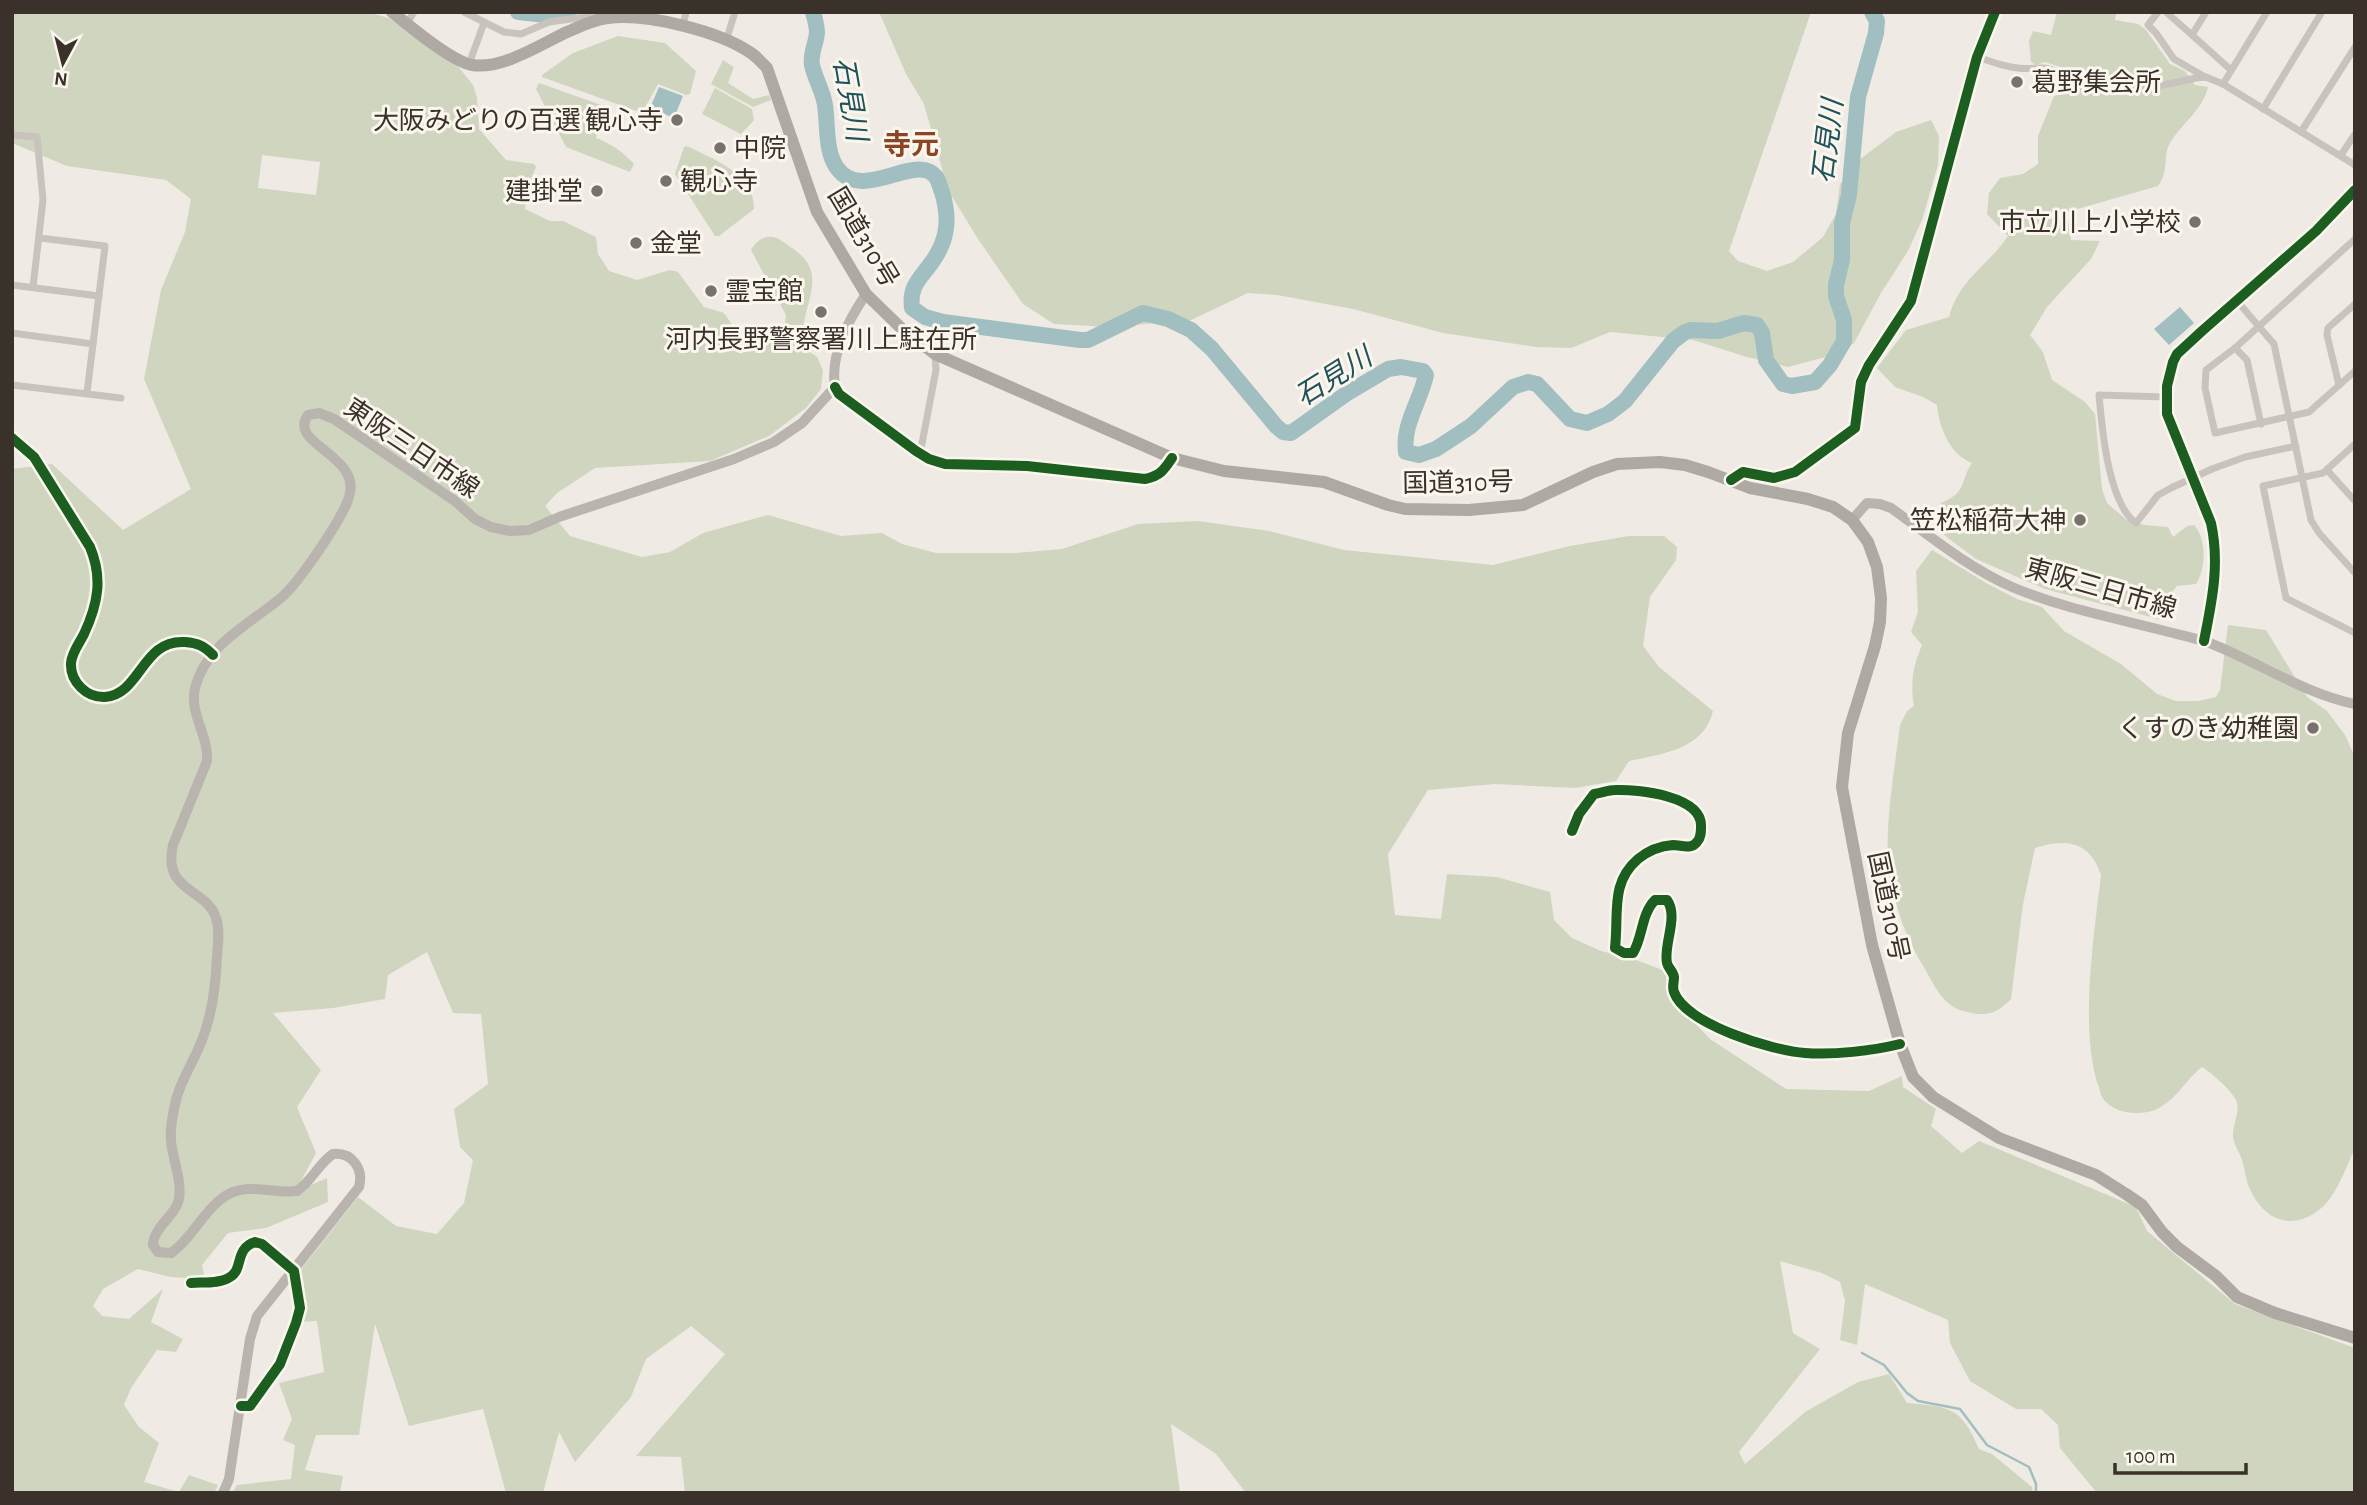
<svg xmlns="http://www.w3.org/2000/svg" width="2367" height="1505" font-family="'Alegreya Sans','Noto Sans JP',sans-serif">
<rect width="100%" height="100%" fill="#efebe4"/>
<!-- green -->
<g fill="#cfd5bf" fill-rule="evenodd">
<path d="M12 12 374 14 389 18 457 65 473 85 477 97 479 129 506 160 534 164 536 167 524 195 526 201 525 209 550 221H563L596 237 598 254 609 271 637 280 670 270 678 272 704 307 724 313 744 342 748 343 785 323 786 315 751 250C755 242 764 235 773 237 779 238 786 244 792 248 835 276 795 310 804 348L817 357 823 370 821 389 806 408 769 436 710 461 595 468 557 493 545 506 570 536 642 557 670 552 703 533 768 515 841 536 882 533 902 544 936 553H1016L1062 549 1138 524 1198 521 1269 531 1344 550 1493 565 1570 546 1629 536H1664L1677 547 1676 560 1650 597 1643 646 1659 667 1713 711C1704 749 1663 754 1629 761L1616 781 1575 788 1495 784 1428 790 1388 854 1395 915 1441 919 1447 874 1497 877 1550 892 1554 920 1572 938 1601 951 1631 958 1665 971 1672 999 1710 1039 1786 1089 1869 1091 1902 1076 1903 1087 1936 1109 1931 1126 1962 1153 1979 1141 2136 1207 2147 1231 2235 1304 2355 1348V1493H2097L2060 1448 2058 1425 2041 1409H2016L1970 1381 1950 1343 1948 1320 1865 1284 1857 1345 1840 1340 1845 1301 1840 1282 1822 1273 1780 1261 1793 1333 1820 1349 1739 1452 1745 1464 1805 1412 1858 1382 1889 1374 1907 1403C1949 1407 1961 1406 1979 1449L1992 1454 2032 1487 2033 1493H1246L1216 1454 1171 1424 1180 1493H685L681 1457 636 1456 725 1354 691 1326 646 1359 631 1397 575 1462 559 1432 543 1493H506L483 1409 409 1426 375 1324 359 1435H316L305 1470 343 1476 340 1493H232L237 1485 291 1479 295 1445 283 1440 292 1419 279 1383 324 1372 317 1321 300 1322 305 1305 299 1272 358 1197 396 1226 437 1234 464 1203 473 1160 460 1147 454 1109 488 1084 481 1014 453 1013 427 952 388 975 385 999 333 1008 273 1013 321 1070 297 1107 316 1153 295 1192 327 1178 328 1202 266 1228 228 1233 202 1265 205 1279 170 1277 138 1269 103 1289 93 1306 102 1316 129 1319 163 1289 151 1322 183 1339 176 1352 157 1350 131 1388 124 1405 139 1427 159 1443 144 1482 179 1492 189 1475 218 1485 214 1493H12V469L52 464 123 530 191 489 144 379 161 290 185 232 191 199 166 180 67 166 12 143ZM262 155 320 162 316 195 258 188Z"/>
<path d="M879 12H1811L1729 251 1738 261 1767 271 1793 262 1823 237 1836 214 1840 184 1859 160 1896 132 1931 120 1939 136 1938 165 1922 220 1908 251 1881 293 1854 343 1833 355 1788 367 1747 357 1693 340 1610 332 1571 348 1536 347 1443 333 1353 309 1277 295 1248 293 1191 320 1110 327 1054 324 1023 304 978 239 948 190 924 104 906 74Z"/>
<path d="M2057 12H2116L2115 20 2138 24 2146 30 2170 64 2185 71 2195 85 2208 87C2203 110 2182 123 2170 143 2162 157 2170 170 2158 186L2067 212 2071 240 2100 241 2091 259 2047 307 2030 335 2043 352 2052 380 2085 402 2095 414 2102 489 2107 503 2127 520 2145 525 2168 527 2173 537 2187 526 2194 525C2207 539 2206 569 2196 584L2177 586 2167 598 2166 614 2162 620 2045 589 1976 559 1944 535 1947 531 1942 521 1941 503C1968 492 1959 482 1972 463 1950 455 1939 427 1937 405L1923 397 1895 387 1877 368 1906 330 1949 317C1959 279 1987 267 2008 236L1987 214 1989 193 2000 178 2023 174 2038 164V136L2054 96 2071 91 2066 69 2045 62 2036 65 2031 62 2029 41 2033 31 2051 35Z"/>
<path d="M618 36 665 43 696 71 690 94 686 95 658 84 642 113 542 77V75L573 53Z"/>
<path d="M723 60 734 67 728 83 753 99 769 95 771 100 753 107 711 84Z"/>
<path d="M539 83 604 106 605 109 596 138C612 144 623 152 634 164L630 172 566 147 536 89Z"/>
<path d="M715 88 752 109 754 120 741 134 702 114Z"/>
<path d="M687 146C713 159 755 174 754 209L719 236H715L675 174 684 147Z"/>
<path d="M1932 550 1986 583 2017 599 2042 607 2064 631 2121 664 2157 694 2176 701H2198L2216 697 2220 690 2228 625 2266 630 2307 697 2327 711 2345 735 2355 757 2354 1150C2345 1170 2336 1197 2319 1210 2291 1232 2263 1219 2250 1189 2246 1181 2245 1171 2243 1163 2241 1154 2234 1146 2233 1137 2232 1125 2241 1112 2236 1100 2231 1090 2212 1073 2202 1067 2185 1080 2176 1101 2155 1110 2139 1116 2112 1114 2102 1097 2100 1093 2099 1086 2097 1082 2080 1025 2094 935 2101 875 2090 841 2066 838 2035 848L2023 904 2011 999C1996 1015 1984 1017 1963 1011 1943 1005 1935 987 1925 969 1910 945 1901 923 1894 895 1893 888 1889 882 1889 875 1884 826 1894 774 1900 725L1907 711 1914 706C1910 683 1913 666 1922 645L1911 632 1918 612 1916 571Z"/>
</g>
<!-- water -->
<g fill="#a1bec0">
<path d="M659 87 683 96 674 118 650 108Z"/>
<path d="M2180 307 2194 323 2169 345 2154 329Z"/>
</g>
<g fill="none" stroke-linecap="round" stroke-linejoin="round">
<!-- stream -->
<path stroke="#a1bec0" stroke-width="2.5" d="M1862 1353 1884 1365 1907 1393 1918 1401 1960 1409 1987 1445 2029 1467 2036 1484V1493"/>
<!-- river -->
<g stroke="#a1bec0" stroke-width="16">
<path d="M518 12 555 16 569 12"/>
<path d="M813 12C815 19 817 26 817 33 816 44 810 54 812 65 815 79 823 91 825 105 828 125 825 151 837 168 863 204 916 151 936 177 939 181 940 188 942 192 950 218 948 240 932 262 920 279 909 286 912 308L925 317 943 322 1080 340H1088L1143 313 1168 319 1191 330 1212 349 1276 426 1283 432 1291 433 1346 394 1388 369 1401 367 1423 371 1426 375C1421 400 1402 425 1406 452L1419 455 1436 449 1471 426 1513 387 1528 382 1537 384 1570 419 1587 423 1608 414 1625 401 1673 341 1685 332 1691 330 1718 331 1744 323 1757 325 1762 333 1766 360 1783 384 1792 386 1815 382 1830 365 1844 341V320L1836 296V285L1842 260V223L1849 195 1858 97 1876 33 1877 21 1872 12"/>
</g>
<!-- minor -->
<g stroke="#c9c3bd" stroke-width="7">
<path d="M464 12 504 32 521 34 549 22 600 15"/>
<path d="M2158 12 2148 25 2156 33 2174 59 2205 77"/>
<path d="M2166 12 2192 35"/>
<path d="M2206 12 2192 35 2231 70"/>
<path d="M407 24 414 12"/>
<path d="M683 26 686 12"/>
<path d="M726 41 735 12"/>
<path d="M1977 57C1990 61 2004 67 2018 68 2029 70 2040 66 2050 69 2066 75 2075 90 2093 92 2104 93 2122 79 2128 81 2132 82 2136 88 2140 90L2196 78 2206 77 2223 84 2355 165"/>
<path d="M469 64 484 23"/>
<path d="M2223 84 2267 12"/>
<path d="M2263 109 2322 12"/>
<path d="M2301 132 2355 47"/>
<path d="M12 135 37 137 43 200 33 287"/>
<path d="M2341 155 2355 134"/>
<path d="M40 238 105 246 87 393"/>
<path d="M2355 239 2235 348 2206 370 2205 388 2215 433 2309 412 2355 371"/>
<path d="M12 285 99 296"/>
<path d="M2237 301 2274 344 2311 520 2319 533 2355 573"/>
<path d="M12 333 93 344"/>
<path d="M2235 348 2247 360 2261 424"/>
<path d="M12 385 121 398"/>
<path d="M2339 385 2327 335 2328 328 2355 304"/>
<path d="M2166 397 2099 395C2102 428 2108 503 2136 523L2158 495 2173 487"/>
<path d="M2355 444 2323 473 2263 486 2286 598 2355 633"/>
<path d="M920 454 936 370 935 354"/>
<path d="M2212 469 2245 457 2296 446"/>
<path d="M2327 470 2355 501"/>
<path d="M1731 480 1743 472 1774 478 1795 472 1855 428 1861 382 1869 365 1911 301 1977 57 1995 12"/>
<path d="M1572 831 1579 814 1594 794C1601 793 1609 790 1615 790 1638 789 1703 796 1701 827 1701 832 1701 838 1697 842 1691 850 1681 845 1673 845 1659 846 1649 850 1638 859 1610 883 1619 913 1615 948L1624 953H1633C1643 937 1641 914 1655 900H1667C1679 917 1663 945 1667 963 1668 968 1673 971 1674 977 1674 983 1672 987 1674 992 1685 1024 1773 1051 1805 1053 1834 1055 1872 1051 1900 1044"/>
<path d="M191 1283C203 1282 220 1284 230 1277 244 1269 234 1249 255 1242L262 1244 294 1271 300 1308 296 1323 280 1364 250 1406H241"/>
</g>
<!-- tertiary -->
<g stroke="#c9c3bd" stroke-width="9">
<path d="M835 387 839 394 916 451 929 459 945 464 1027 466 1145 479C1160 476 1164 470 1172 458"/>
<path d="M12 438 34 457 90 547C103 578 98 604 84 634 79 644 72 652 71 663 70 682 87 698 105 697 141 694 142 639 185 642 198 643 204 646 213 655"/>
<path d="M2204 641C2212 601 2220 564 2211 523L2167 414V386L2173 362 2177 354 2202 331 2316 231 2355 190"/>
</g>
<!-- secondary -->
<g stroke="#b9b4ae" stroke-width="10">
<path d="M1852 520 1867 503 1880 504 1891 508C1930 536 1967 567 2012 587 2059 607 2111 617 2161 630 2176 634 2192 637 2207 642 2257 661 2302 693 2355 704"/>
<path d="M223 1493 229 1479 250 1339 257 1316 359 1187C364 1169 352 1152 333 1154 318 1164 312 1181 297 1191 281 1193 264 1188 247 1189 210 1191 198 1235 171 1253L158 1252 153 1245C154 1226 175 1217 179 1199 182 1181 173 1160 171 1141 170 1131 172 1119 174 1109 178 1084 193 1064 202 1040 212 1015 216 983 217 956 218 944 220 929 216 918 207 888 162 893 173 845L207 761C209 736 189 714 195 688 206 644 250 624 282 597 299 582 340 522 348 500 366 455 286 445 308 415L319 413 334 419 455 501 475 519 491 527 510 531 529 530 559 517 734 459 774 442 802 423 835 387C830 354 848 321 866 294"/>
</g>
<!-- trunk -->
<path stroke="#aea9a2" stroke-width="12" d="M392 12C411 27 451 61 472 65 502 70 541 44 567 32 579 27 594 19 608 18 646 13 719 31 751 53 757 57 762 63 767 68L817 212 866 294 902 329 935 354 1172 458 1224 471 1324 482 1388 505 1405 509 1469 510 1523 505 1593 472 1617 464 1660 462 1685 465 1708 472 1750 488 1808 499 1833 507 1852 520 1868 542 1877 567 1881 598 1880 622 1875 646 1848 733 1842 787 1872 945 1900 1044 1913 1077 1933 1097 1999 1138 2096 1175 2126 1194 2142 1205 2162 1232 2177 1247 2216 1276 2237 1297 2275 1313 2355 1338"/>
<!-- minor-bridge -->
<path stroke="#c9c3bd" stroke-width="7" d="M2173 487 2212 469"/>
<!-- cycleway casing -->
<g stroke="#faf6ed" stroke-width="15">
<g id="cycleway">
<path d="M835 387 839 394 916 451 929 459 945 464 1027 466 1145 479C1160 476 1164 470 1172 458"/>
<path d="M12 438 34 457 90 547C103 578 98 604 84 634 79 644 72 652 71 663 70 682 87 698 105 697 141 694 142 639 185 642 198 643 204 646 213 655"/>
<path d="M1731 480 1743 472 1774 478 1795 472 1855 428 1861 382 1869 365 1911 301 1977 57 1995 12"/>
<path d="M2204 641C2212 601 2220 564 2211 523L2167 414V386L2173 362 2177 354 2202 331 2316 231 2355 190"/>
<path d="M1572 831 1579 814 1594 794C1601 793 1609 790 1615 790 1638 789 1703 796 1701 827 1701 832 1701 838 1697 842 1691 850 1681 845 1673 845 1659 846 1649 850 1638 859 1610 883 1619 913 1615 948L1624 953H1633C1643 937 1641 914 1655 900H1667C1679 917 1663 945 1667 963 1668 968 1673 971 1674 977 1674 983 1672 987 1674 992 1685 1024 1773 1051 1805 1053 1834 1055 1872 1051 1900 1044"/>
<path d="M191 1283C203 1282 220 1284 230 1277 244 1269 234 1249 255 1242L262 1244 294 1271 300 1308 296 1323 280 1364 250 1406H241"/>
</g>
</g>
<!-- cycleway -->
<use href="#cycleway" stroke="#1b5e20" stroke-width="10"/>
</g>
<!-- markers -->
<g fill="#79726c" stroke="#faf6ed" stroke-width="2.5">
<circle cx="2017" cy="82" r="7"/>
<circle cx="677" cy="120" r="7"/>
<circle cx="720" cy="148" r="7"/>
<circle cx="666" cy="181" r="7"/>
<circle cx="597" cy="191" r="7"/>
<circle cx="2195" cy="222" r="7"/>
<circle cx="636" cy="243" r="7"/>
<circle cx="711" cy="291" r="7"/>
<circle cx="821" cy="312" r="7"/>
<circle cx="2080" cy="520" r="7"/>
<circle cx="2313" cy="728" r="7"/>
</g>
<g text-anchor="middle" stroke-width="6" stroke-linejoin="round" paint-order="stroke">
<!-- poi labels -->
<g font-size="26" fill="#3a312b" stroke="#faf6ed" text-anchor="start">
<text x="2031" y="91">葛野集会所</text>
<text x="663" y="129" text-anchor="end">大阪みどりの百選 観心寺</text>
<text x="734" y="157">中院</text>
<text x="680" y="190">観心寺</text>
<text x="583" y="200" text-anchor="end">建掛堂</text>
<text x="2181" y="231" text-anchor="end">市立川上小学校</text>
<text x="650" y="252">金堂</text>
<text x="725" y="300">霊宝館</text>
<text x="821" y="348" text-anchor="middle">河内長野警察署川上駐在所</text>
<text x="2066" y="529" text-anchor="end">笠松稲荷大神</text>
<text x="2299" y="737" text-anchor="end">くすのき幼稚園</text>
</g>
<!-- street labels -->
<g font-size="26" fill="#3a312b" stroke="#faf6ed">
<text transform="translate(864 237) rotate(59)" y="9">国道310号</text>
<text transform="translate(412 448) rotate(34)" y="9">東阪三日市線</text>
<text transform="translate(1458 482) rotate(-1)" y="9">国道310号</text>
<text transform="translate(2101 588) rotate(16)" y="9">東阪三日市線</text>
<text transform="translate(1889 906) rotate(78)" y="9">国道310号</text>
</g>
<!-- water labels -->
<g font-size="28" font-style="italic" fill="#20525c" stroke="#faf6ed">
<text transform="translate(851 99) rotate(80)" y="10">石見川</text>
<text transform="translate(1827 141) rotate(-83)" y="10">石見川</text>
<text transform="translate(1333 376) rotate(-32)" y="10">石見川</text>
</g>
<!-- neighbourhood labels -->
<g font-size="28" font-weight="bold" fill="#894524" stroke="#faf6ed">
<text x="911" y="154">寺元</text>
</g>
</g>
<!-- border -->
<rect width="2367" height="1505" fill="none" stroke="#3a312b" stroke-width="28"/>
<!-- north arrow -->
<g transform="translate(63 63) rotate(187)" stroke="#faf6ed" stroke-width="5" paint-order="stroke">
<path d="M0-5L12 26L0 18L-12 26Z" fill="#3a312b"/>
<text y="-10" font-size="19" font-weight="bold" text-anchor="middle" fill="#3a312b">N</text>
</g>
<!-- scale -->
<path d="M2115 1463v10h131v-10" fill="none" stroke="#3a312b" stroke-width="3.5"/>
<text x="2126" y="1463" font-size="21" fill="#3a312b" stroke="#faf6ed" stroke-width="5" paint-order="stroke">100 m</text>
</svg>
